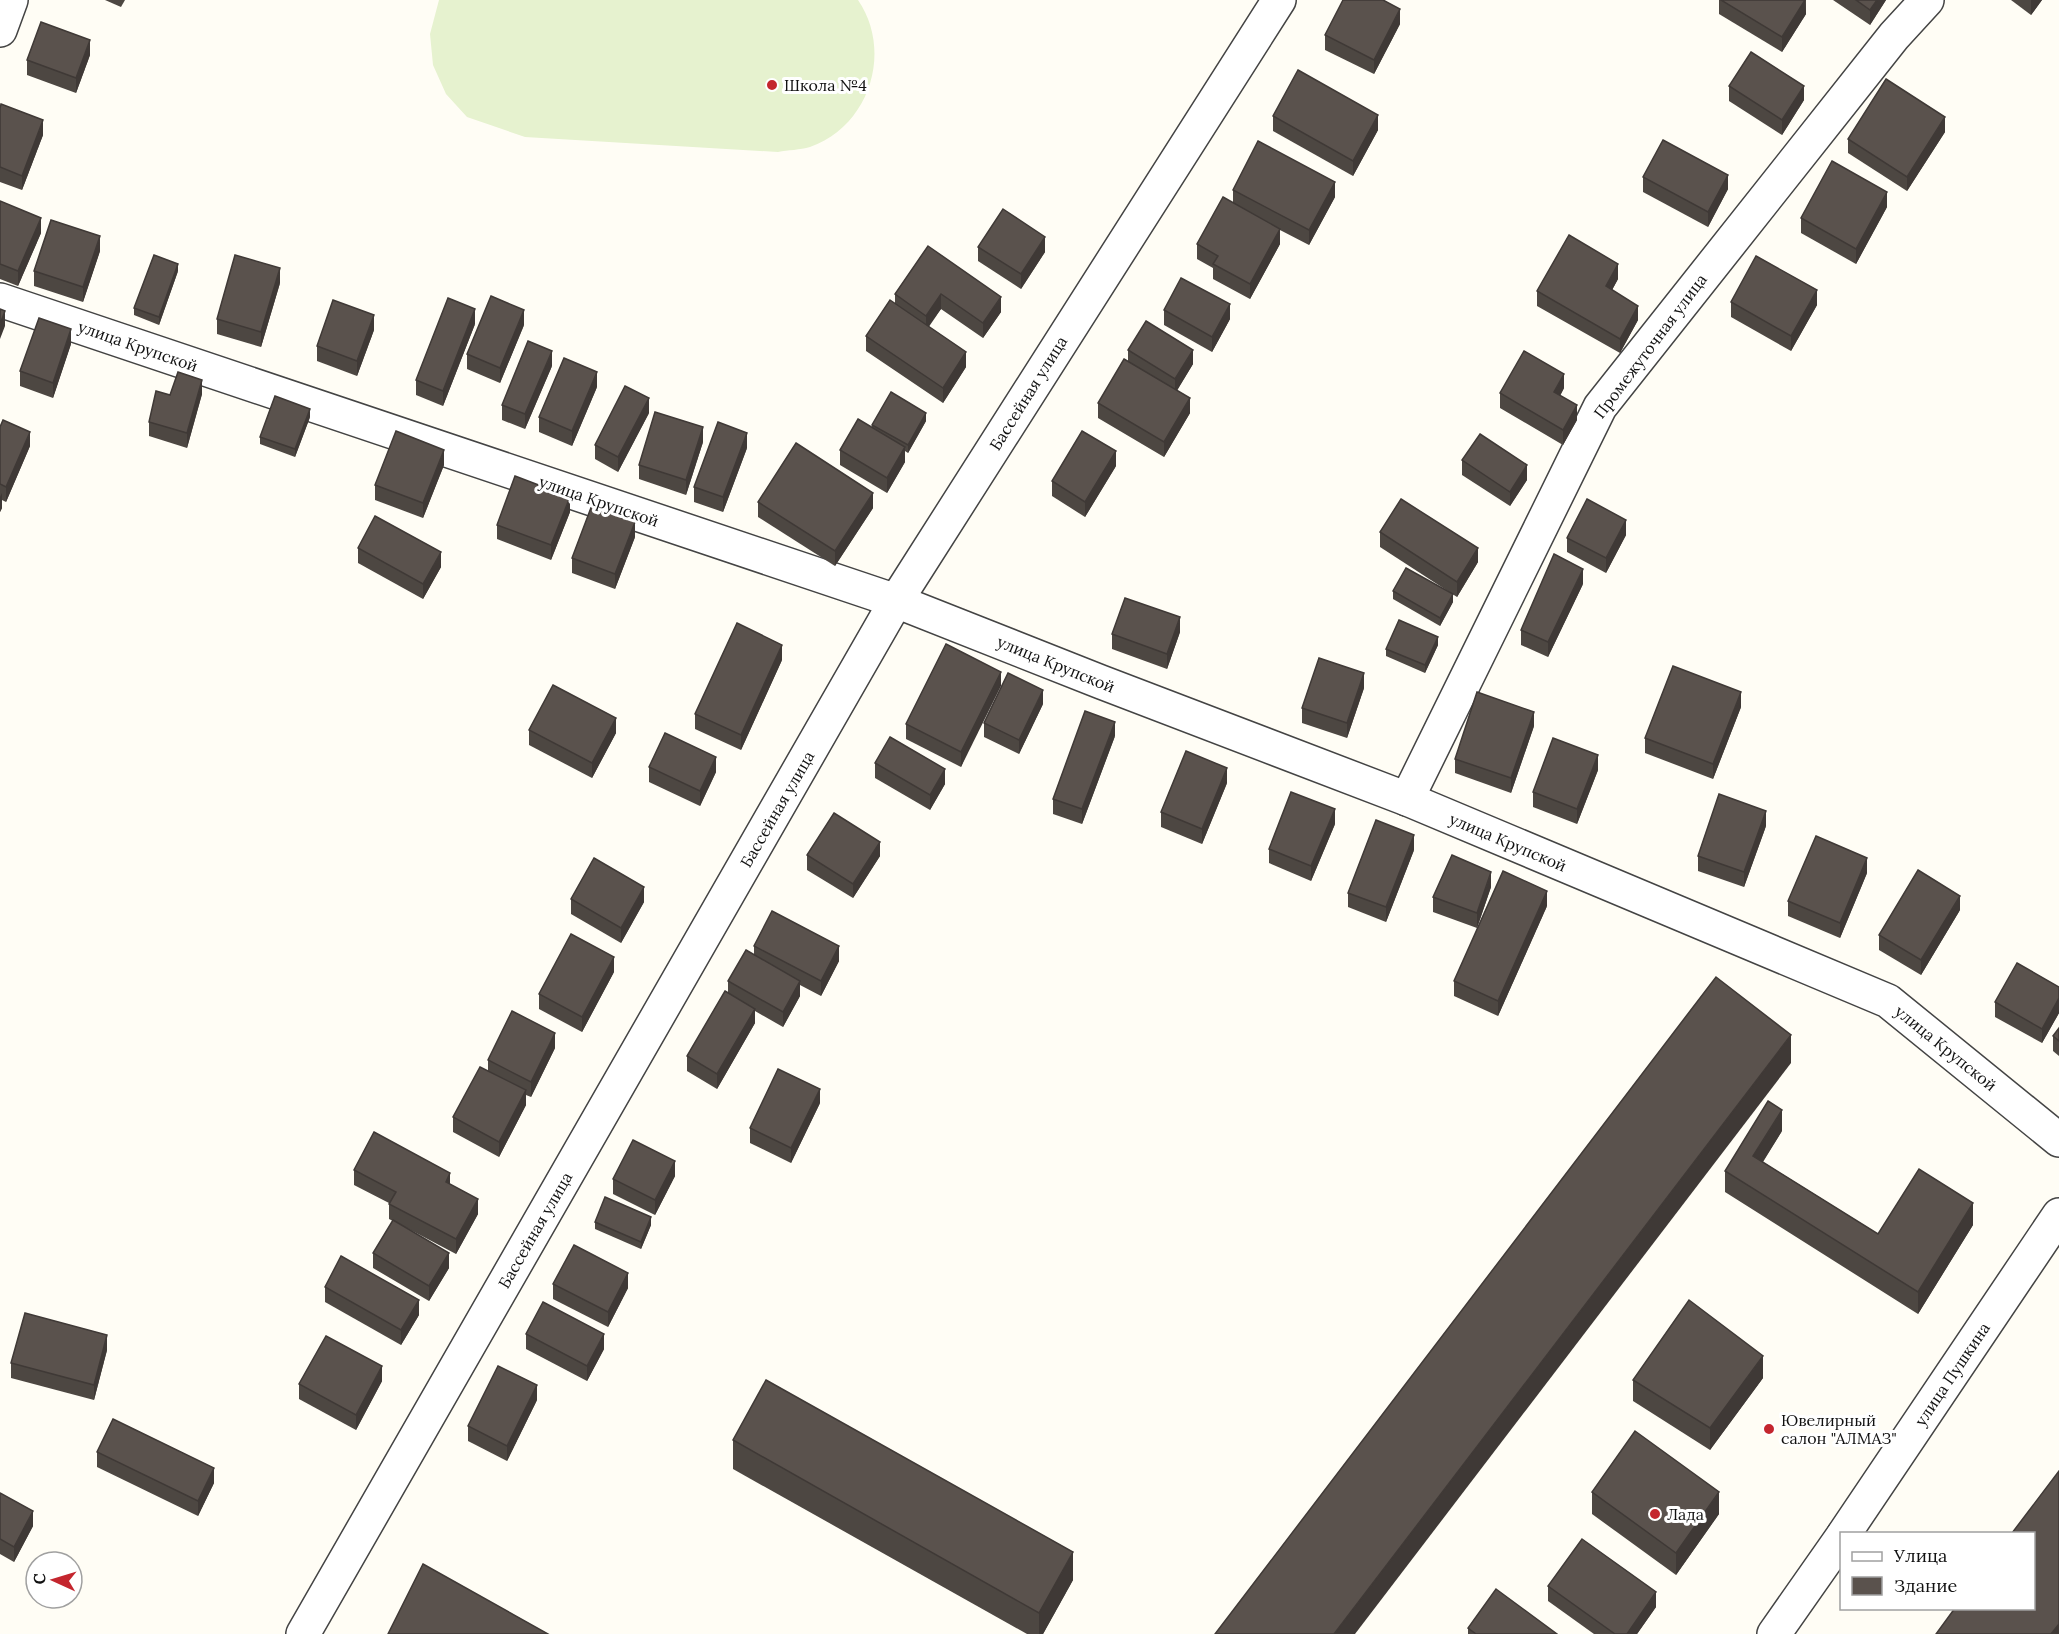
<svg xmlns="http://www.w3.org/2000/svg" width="2059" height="1634" font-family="Lora,serif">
<rect width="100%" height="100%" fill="#fffdf5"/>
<!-- pitch -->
<path fill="#e6f2cf" d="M439 0H858C893 51 870 126 810 147 800 150 788 150 778 152L525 137 467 117 446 94 433 65 430 34Z"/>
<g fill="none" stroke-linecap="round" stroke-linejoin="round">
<!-- minor casing -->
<g stroke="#444" stroke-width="36">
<g id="minor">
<path d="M0 30 11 0"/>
<path d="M0 300 896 601"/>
<path d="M1407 799 1600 407 1894 36 1927 0"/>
<path d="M1844 1534 2059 1215"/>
<path d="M1774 1634 1842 1537"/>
</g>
</g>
<!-- tertiary casing -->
<g stroke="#444" stroke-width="36">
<g id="tertiary">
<path d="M896 601 1101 682 1407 799 1888 1001 2059 1140"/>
<path d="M303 1634 896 601 1279 0"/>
</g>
</g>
<!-- minor -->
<use href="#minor" stroke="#fff" stroke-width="33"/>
<!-- tertiary -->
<use href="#tertiary" stroke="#fff" stroke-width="33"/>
</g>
<!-- wall -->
<g fill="#4d4742">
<path d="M105 0H125L121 7Z"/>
<path d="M1719 0H1806V14L1782 52 1719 14Z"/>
<path d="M1833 0H1886L1870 25Z"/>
<path d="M2011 0H2042L2031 15Z"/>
<path d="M1400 24 1374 74 1325 50V35Z"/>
<path d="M90 55 76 93 27 75V60Z"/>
<path d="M1729 86 1804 100 1782 135 1729 101Z"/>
<path d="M0 108 43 135 22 190 0 182Z"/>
<path d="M1273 116 1378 130 1353 176 1273 131Z"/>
<path d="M1945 132 1907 191 1848 153V139Z"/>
<path d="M1643 177 1728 189 1708 227 1643 192Z"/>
<path d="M1233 190 1335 197 1309 245 1280 230V244L1250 299 1213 279V268L1197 259V244L1233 203Z"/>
<path d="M0 201 41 233 18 286 0 279Z"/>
<path d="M1887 207 1856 264 1801 233V218Z"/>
<path d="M928 246 1001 312 983 338 941 309 928 326 966 367 943 403 866 351V336L895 303V294Z"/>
<path d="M978 247 1045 252 1021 289 978 261Z"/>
<path d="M100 251 83 302 34 286V271Z"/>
<path d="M178 271 159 325 134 315V308Z"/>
<path d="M1618 279 1612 290 1638 320 1620 353 1537 306V291Z"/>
<path d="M280 283 261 347 217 334V319Z"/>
<path d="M1731 302 1817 305 1791 351 1731 317Z"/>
<path d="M1164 310 1230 319 1212 352 1164 325Z"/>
<path d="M475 324 443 406 416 395V380Z"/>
<path d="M524 325 500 383 467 369V354Z"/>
<path d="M374 330 357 376 317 361V346Z"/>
<path d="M71 344 53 398 20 386V371Z"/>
<path d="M1128 350 1193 364 1177 390 1190 413 1164 457 1098 418V403L1128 362Z"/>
<path d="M552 366 525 429 502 420V405Z"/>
<path d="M597 387 572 446 539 432V417Z"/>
<path d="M1564 388 1560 396 1577 420 1563 445 1500 408V393Z"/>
<path d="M202 394 187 448 149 436V422L170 395Z"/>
<path d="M649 413 618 472 595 459V445Z"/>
<path d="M310 417 295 457 260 444V437Z"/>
<path d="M926 421 908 453 905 451V462L887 493 840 465V450L872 428V425Z"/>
<path d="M0 427 30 446 6 502 2 500V508L0 512Z"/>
<path d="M703 442 686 495 639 479V465Z"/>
<path d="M747 448 723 512 694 502V487Z"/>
<path d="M1462 460 1527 480 1510 506 1462 475Z"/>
<path d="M444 465 423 518 375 500V485Z"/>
<path d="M1116 466 1085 517 1052 496V481Z"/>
<path d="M758 502 873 508 835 566 758 517Z"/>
<path d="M570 512 551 560 497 539V525Z"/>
<path d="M1380 532 1478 562 1457 597 1380 547Z"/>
<path d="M1626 535 1606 573 1567 552V538Z"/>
<path d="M635 537 615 589 572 573V558Z"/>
<path d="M358 548 441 567 423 599 358 563Z"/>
<path d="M1583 584 1548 657 1521 645V630Z"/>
<path d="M1393 591 1453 602 1440 626 1393 599Z"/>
<path d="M1180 632 1167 669 1112 649V634Z"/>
<path d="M1438 645 1425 673 1386 656V649Z"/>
<path d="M782 660 741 750 695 729V714Z"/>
<path d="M1001 672 961 767 906 739V724Z"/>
<path d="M1364 688 1347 738 1302 723V708Z"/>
<path d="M1043 704 1019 754 984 737V723Z"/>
<path d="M1741 707 1713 779 1645 753V738Z"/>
<path d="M1534 726 1511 793 1455 773V759Z"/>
<path d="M529 730 616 733 592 778 529 745Z"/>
<path d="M1115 736 1082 824 1053 814V799Z"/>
<path d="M875 763 945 784 930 810 875 778Z"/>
<path d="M649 767 716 772 700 806 649 782Z"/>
<path d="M1598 770 1577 824 1533 807V792Z"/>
<path d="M1227 783 1202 844 1161 827V812Z"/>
<path d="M1335 824 1311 881 1269 863V849Z"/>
<path d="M1766 826 1744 887 1698 871V856Z"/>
<path d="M1414 850 1386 922 1348 907V893Z"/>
<path d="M807 855 880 856 853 898 807 870Z"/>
<path d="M1867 873 1840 938 1788 916V901Z"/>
<path d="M1491 887 1477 928 1433 912V897Z"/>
<path d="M571 899 644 902 621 943 571 914Z"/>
<path d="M1547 906 1498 1016 1454 996V981Z"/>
<path d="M1960 910 1921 975 1879 950V935Z"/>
<path d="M754 946 839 961 821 996 800 985V996L783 1027 755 1011V1023L717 1089 687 1071V1056L728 993V981L754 954Z"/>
<path d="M614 972 582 1032 539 1009V994Z"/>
<path d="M2059 987V1013L2042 1043 1995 1017V1002Z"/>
<path d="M2059 1028V1056L2053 1051V1036Z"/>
<path d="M555 1048 531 1097 526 1095V1105L499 1157 453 1132V1117L488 1071V1060Z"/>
<path d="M820 1103 791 1163 750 1143V1128Z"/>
<path d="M1782 1131 1763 1162 1878 1234 1973 1225 1918 1314 1725 1192V1171Z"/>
<path d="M354 1170 450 1184 478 1214 456 1254 403 1226 449 1268 429 1301 373 1268V1253L393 1221 389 1219V1203L354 1185Z"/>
<path d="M675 1176 655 1215 613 1194V1179Z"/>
<path d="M595 1222 651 1225 641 1249 595 1229Z"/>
<path d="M553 1284 628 1288 608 1327 553 1299Z"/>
<path d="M325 1287 419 1315 401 1345 325 1302Z"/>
<path d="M526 1334 604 1349 587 1381 526 1349Z"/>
<path d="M107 1350 94 1400 11 1378V1363Z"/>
<path d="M1763 1378 1710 1450 1633 1401V1380Z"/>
<path d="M382 1381 356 1430 299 1399V1384Z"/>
<path d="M537 1400 507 1461 468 1441V1426Z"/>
<path d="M733 1440 1073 1580 1043 1634H1027L733 1469Z"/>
<path d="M97 1452 214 1483 198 1516 97 1467Z"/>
<path d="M1592 1492 1719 1514 1676 1575 1592 1514Z"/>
<path d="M0 1493 33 1526 14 1562 0 1554Z"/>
<path d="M1548 1586 1656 1607 1637 1634H1594L1548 1601Z"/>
<path d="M1468 1628 1557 1634H1468Z"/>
</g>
<!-- shaded-wall -->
<g fill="#3f3936">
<path d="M1805 0 1806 14 1782 52V37Z"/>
<path d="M1877 0H1886L1870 25V10Z"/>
<path d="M2031 0H2042L2031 15Z"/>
<path d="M1400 9V24L1374 74V60Z"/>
<path d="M90 40V55L76 93V78Z"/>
<path d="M1804 86V100L1782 135V120Z"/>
<path d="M1378 115V130L1353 176V161Z"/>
<path d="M1945 117V132L1907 191V177Z"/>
<path d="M43 120V135L22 190V176Z"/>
<path d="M1728 175V189L1708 227V212Z"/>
<path d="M1335 182V197L1309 245V230Z"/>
<path d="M1887 192V207L1856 264V249Z"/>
<path d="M41 218V233L18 286V271Z"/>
<path d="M1280 229V244L1250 299V284Z"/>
<path d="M100 236V251L83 302V287Z"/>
<path d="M1045 237V252L1021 289V274Z"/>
<path d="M178 264V271L159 325V317Z"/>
<path d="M1618 264V279L1606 301V286Z"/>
<path d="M280 268V283L261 347V332Z"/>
<path d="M1817 290V305L1791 351V336Z"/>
<path d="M941 294V309L926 331V316Z"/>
<path d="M1001 297V312L983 338V323Z"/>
<path d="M1230 304V319L1212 352V337Z"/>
<path d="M1638 306V320L1620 353V339Z"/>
<path d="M475 309V324L443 406V391Z"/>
<path d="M524 310V325L500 383V368Z"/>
<path d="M5 311V326L0 339V324Z"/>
<path d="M374 315V330L357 376V361Z"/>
<path d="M71 329V344L53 398V383Z"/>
<path d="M1193 350V364L1175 394V379Z"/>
<path d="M552 351V366L525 429V414Z"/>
<path d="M966 352V367L943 403V388Z"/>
<path d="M597 372V387L572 446V431Z"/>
<path d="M1564 374V388L1554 407V392Z"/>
<path d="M202 380V394L187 448V433Z"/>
<path d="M649 398V413L618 472V457Z"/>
<path d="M1190 398V413L1164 457V442Z"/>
<path d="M1577 405V420L1563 445V430Z"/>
<path d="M310 409V417L295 457V449Z"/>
<path d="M926 413V421L908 453V445Z"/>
<path d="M703 427V442L686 495V480Z"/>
<path d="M30 432V446L6 502V487Z"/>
<path d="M747 433V448L723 512V497Z"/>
<path d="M905 447V462L887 493V478Z"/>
<path d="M444 450V465L423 518V503Z"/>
<path d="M1116 451V466L1085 517V502Z"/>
<path d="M1527 465V480L1510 506V492Z"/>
<path d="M2 493V508L0 512V497Z"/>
<path d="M873 493V508L835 566V551Z"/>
<path d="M570 497V512L551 560V545Z"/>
<path d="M1626 520V535L1606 573V558Z"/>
<path d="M635 522V537L615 589V574Z"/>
<path d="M1478 548V562L1457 597V582Z"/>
<path d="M441 552V567L423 599V584Z"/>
<path d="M1583 569V584L1548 657V642Z"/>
<path d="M1453 594V602L1440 626V618Z"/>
<path d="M1180 617V632L1167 669V654Z"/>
<path d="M1438 637V645L1425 673V665Z"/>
<path d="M782 645V660L741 750V735Z"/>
<path d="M1001 672V686L961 767V752Z"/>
<path d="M1364 673V688L1347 738V723Z"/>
<path d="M1043 690V704L1019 754V740Z"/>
<path d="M1741 692V707L1713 779V764Z"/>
<path d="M1534 712V726L1511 793V778Z"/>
<path d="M616 718V733L592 778V763Z"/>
<path d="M1115 722V736L1082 824V809Z"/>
<path d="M1598 755V770L1577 824V809Z"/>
<path d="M716 757V772L700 806V791Z"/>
<path d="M1227 768V783L1202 844V829Z"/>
<path d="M945 769V784L930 810V795Z"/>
<path d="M1335 809V824L1311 881V866Z"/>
<path d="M1766 811V826L1744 887V872Z"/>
<path d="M1414 835V850L1386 922V907Z"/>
<path d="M880 842V856L853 898V884Z"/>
<path d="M1867 858V873L1840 938V923Z"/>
<path d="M1491 872V887L1477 928V913Z"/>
<path d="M644 887V902L621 943V928Z"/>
<path d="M1547 891V906L1498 1016V1001Z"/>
<path d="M1960 896V910L1921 975V960Z"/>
<path d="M839 946V961L821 996V981Z"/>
<path d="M614 957V972L582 1032V1017Z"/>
<path d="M800 981V996L783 1027V1012Z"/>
<path d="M2059 998V1013L2042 1043V1029Z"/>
<path d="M755 1009V1023L717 1089V1074Z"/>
<path d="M555 1033V1048L531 1097V1082Z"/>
<path d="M1791 1035V1063L1355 1634H1334Z"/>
<path d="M820 1089V1103L791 1163V1148Z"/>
<path d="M526 1090V1105L499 1157V1142Z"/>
<path d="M1782 1110V1131L1753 1177V1156Z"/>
<path d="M675 1161V1176L655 1215V1200Z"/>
<path d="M450 1173V1187L446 1182Z"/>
<path d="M478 1199V1214L456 1254V1239Z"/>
<path d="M1973 1203V1225L1918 1314V1292Z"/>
<path d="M651 1217V1225L641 1249V1242Z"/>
<path d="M449 1253V1268L429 1301V1286Z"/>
<path d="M628 1273V1288L608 1327V1312Z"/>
<path d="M419 1300V1315L401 1345V1330Z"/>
<path d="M604 1334V1349L587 1381V1366Z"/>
<path d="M107 1335V1350L94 1400V1385Z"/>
<path d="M1763 1356V1378L1710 1450V1428Z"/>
<path d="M382 1366V1381L356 1430V1415Z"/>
<path d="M537 1385V1400L507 1461V1446Z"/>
<path d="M214 1468V1483L198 1516V1501Z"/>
<path d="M1719 1492V1514L1676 1575V1553Z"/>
<path d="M33 1511V1526L14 1562V1547Z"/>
<path d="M1073 1552V1580L1043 1634H1039V1613Z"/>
<path d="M1656 1592V1607L1637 1634H1627Z"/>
<path d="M2059 1624V1634H2051Z"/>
</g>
<!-- building -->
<g fill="#5a524d" stroke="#3f3936" stroke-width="1.5">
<path d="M1343 0H1383L1400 9 1374 60 1325 35Z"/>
<path d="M1721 0H1805L1782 37Z"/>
<path d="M1856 0H1877L1870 10Z"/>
<path d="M41 22 90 40 76 78 27 60Z"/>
<path d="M1751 52 1804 86 1782 120 1729 86Z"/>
<path d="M1298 70 1378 115 1353 161 1273 116Z"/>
<path d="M1886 79 1945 117 1907 177 1848 139Z"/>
<path d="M1 104 43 120 22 176 0 167V108Z"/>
<path d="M1663 140 1728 175 1708 212 1643 177Z"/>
<path d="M1258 141 1335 182 1309 230 1233 190Z"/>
<path d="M1832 161 1887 192 1856 249 1801 218Z"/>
<path d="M1223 197 1280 229 1250 284 1213 264 1218 256 1197 244Z"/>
<path d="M0 201 41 218 18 271 0 264Z"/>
<path d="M1003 209 1045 237 1021 274 978 247Z"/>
<path d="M51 220 100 236 83 287 34 271Z"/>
<path d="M1569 235 1618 264 1606 286 1638 306 1620 339 1537 291Z"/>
<path d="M928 246 1001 297 983 323 941 294 926 316 895 294Z"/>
<path d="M154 255 178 264 159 317 134 308Z"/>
<path d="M235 255 280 268 261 332 217 319Z"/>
<path d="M1756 256 1817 290 1791 336 1731 302Z"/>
<path d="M1181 278 1230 304 1212 337 1164 310Z"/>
<path d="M491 296 524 310 500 368 467 354Z"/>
<path d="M448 298 475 309 443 391 416 380Z"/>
<path d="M333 300 374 315 357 361 317 346Z"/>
<path d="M890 300 966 352 943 388 866 336Z"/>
<path d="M0 309 5 311 0 324Z"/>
<path d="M39 318 71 329 53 383 20 371Z"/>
<path d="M1146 321 1193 350 1175 379 1128 350Z"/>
<path d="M528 341 552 351 525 414 502 405Z"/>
<path d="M1524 351 1564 374 1554 392 1577 405 1563 430 1500 393Z"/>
<path d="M564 358 597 372 572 431 539 417Z"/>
<path d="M1124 359 1190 398 1164 442 1098 403Z"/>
<path d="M178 372 202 380 187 433 149 422 156 391 170 395Z"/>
<path d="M625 386 649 398 618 457 595 445Z"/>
<path d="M891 392 926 413 908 445 872 425Z"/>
<path d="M275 396 310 409 295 449 260 437Z"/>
<path d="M655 412 703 427 686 480 639 465Z"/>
<path d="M858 419 905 447 887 478 840 450Z"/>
<path d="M3 420 30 432 6 487 0 484V427Z"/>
<path d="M718 422 747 433 723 497 694 487Z"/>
<path d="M396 431 444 450 423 503 375 485Z"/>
<path d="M1082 431 1116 451 1085 502 1052 481Z"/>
<path d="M1480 434 1527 465 1510 492 1462 460Z"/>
<path d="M796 443 873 493 835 551 758 502Z"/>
<path d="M515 476 570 497 551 545 497 525Z"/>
<path d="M1401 499 1478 548 1457 582 1380 532Z"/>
<path d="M1587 499 1626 520 1606 558 1567 538Z"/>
<path d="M592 505 635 522 615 574 572 558Z"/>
<path d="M375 516 441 552 423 584 358 548Z"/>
<path d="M1554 554 1583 569 1548 642 1521 630Z"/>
<path d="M1406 568 1453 594 1440 618 1393 591Z"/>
<path d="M1125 598 1180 617 1167 654 1112 634Z"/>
<path d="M1399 620 1438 637 1425 665 1386 649Z"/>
<path d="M737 623 782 645 741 735 695 714Z"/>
<path d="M946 644 1001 672 961 752 906 724Z"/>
<path d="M1319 658 1364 673 1347 723 1302 708Z"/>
<path d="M1673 666 1741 692 1713 764 1645 738Z"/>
<path d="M1008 673 1043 690 1019 740 984 723Z"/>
<path d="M553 685 616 718 592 763 529 730Z"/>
<path d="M1477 692 1534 712 1511 778 1455 759Z"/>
<path d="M1085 711 1115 722 1082 809 1053 799Z"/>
<path d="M665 733 716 757 700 791 649 767Z"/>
<path d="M890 737 945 769 930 795 875 763Z"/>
<path d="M1553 738 1598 755 1577 809 1533 792Z"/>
<path d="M1186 751 1227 768 1202 829 1161 812Z"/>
<path d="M1291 792 1335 809 1311 866 1269 849Z"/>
<path d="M1719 794 1766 811 1744 872 1698 856Z"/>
<path d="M834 813 880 842 853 884 807 855Z"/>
<path d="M1376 820 1414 835 1386 907 1348 893Z"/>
<path d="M1816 836 1867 858 1840 923 1788 901Z"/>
<path d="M1452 855 1491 872 1477 913 1433 897Z"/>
<path d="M594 858 644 887 621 928 571 899Z"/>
<path d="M1918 870 1960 896 1921 960 1879 935Z"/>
<path d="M1503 871 1547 891 1498 1001 1454 981Z"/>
<path d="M772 911 839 946 821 981 754 946Z"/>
<path d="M571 934 614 957 582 1017 539 994Z"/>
<path d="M746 950 800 981 783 1012 728 981Z"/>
<path d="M2017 963 2059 987V998L2042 1029 1995 1002Z"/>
<path d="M1716 977 1791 1035 1334 1634H1215Z"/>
<path d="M725 991 755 1009 717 1074 687 1056Z"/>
<path d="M512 1011 555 1033 531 1082 488 1060Z"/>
<path d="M2059 1028V1041L2053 1036Z"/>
<path d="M480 1067 526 1090 499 1142 453 1117Z"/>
<path d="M778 1069 820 1089 791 1148 750 1128Z"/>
<path d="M1768 1101 1782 1110 1753 1156 1878 1234 1919 1169 1973 1203 1918 1292 1725 1171Z"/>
<path d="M374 1132 450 1173 446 1182 478 1199 456 1239 389 1204 396 1192 354 1170Z"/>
<path d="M633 1140 675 1161 655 1200 613 1179Z"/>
<path d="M605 1197 651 1217 641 1242 595 1222Z"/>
<path d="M393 1220 449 1253 429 1286 373 1253Z"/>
<path d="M574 1245 628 1273 608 1312 553 1284Z"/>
<path d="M341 1256 419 1300 401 1330 325 1287Z"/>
<path d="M1689 1300 1763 1356 1710 1428 1633 1380Z"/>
<path d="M543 1302 604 1334 587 1366 526 1334Z"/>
<path d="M25 1313 107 1335 94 1385 11 1363Z"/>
<path d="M326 1336 382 1366 356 1415 299 1384Z"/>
<path d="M498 1366 537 1385 507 1446 468 1426Z"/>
<path d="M766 1380 1073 1552 1039 1613 733 1440Z"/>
<path d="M113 1419 214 1468 198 1501 97 1452Z"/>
<path d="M1635 1431 1719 1492 1676 1553 1592 1492Z"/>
<path d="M2059 1471V1624L2051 1634H1936L1955 1608H2034V1533H2012Z"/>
<path d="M0 1493 33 1511 14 1547 0 1539Z"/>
<path d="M1582 1539 1656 1592 1627 1634H1615L1548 1586Z"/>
<path d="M423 1564 548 1634H388Z"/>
<path d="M1496 1589 1557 1634H1476L1468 1628Z"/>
</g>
<!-- markers -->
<g fill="#c4262e" stroke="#fff" stroke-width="2">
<circle cx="772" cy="85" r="6"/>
<circle cx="1769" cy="1429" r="6"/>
<circle cx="1655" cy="1514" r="6"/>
</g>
<g text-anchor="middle" stroke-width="6" stroke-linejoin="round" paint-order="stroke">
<!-- poi labels -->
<g font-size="16" fill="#111" stroke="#fff" text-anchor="start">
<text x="784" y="91">Школа №4</text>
<text x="1781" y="1426">Ювелирный<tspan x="1781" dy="18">салон "АЛМАЗ"</tspan></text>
<text x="1667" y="1520">Лада</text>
</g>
<!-- street labels -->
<g font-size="16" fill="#111" stroke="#fff">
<text transform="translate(138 346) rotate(19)" y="6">улица Крупской</text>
<text transform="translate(1650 346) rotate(-53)" y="6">Промежуточная улица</text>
<text transform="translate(1028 393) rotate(-58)" y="6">Бассейная улица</text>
<text transform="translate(599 501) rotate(19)" y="6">улица Крупской</text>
<text transform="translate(1056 664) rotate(22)" y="6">улица Крупской</text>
<text transform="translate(777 809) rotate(-60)" y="6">Бассейная улица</text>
<text transform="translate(1508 842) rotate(23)" y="6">улица Крупской</text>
<text transform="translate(1946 1048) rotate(39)" y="6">улица Крупской</text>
<text transform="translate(535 1230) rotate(-60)" y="6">Бассейная улица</text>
<text transform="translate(1952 1374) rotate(-56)" y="6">улица Пушкина</text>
</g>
</g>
<!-- legend -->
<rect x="1840" y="1532" width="195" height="78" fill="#ffffff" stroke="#a0a0a0" stroke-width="1.5"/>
<rect x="1852" y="1552" width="30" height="9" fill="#ffffff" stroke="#a0a0a0" stroke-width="1.5"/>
<text x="1894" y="1562" font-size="18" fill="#111111">Улица</text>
<rect x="1852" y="1577" width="30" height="18" fill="#5a524d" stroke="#a0a0a0" stroke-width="1.5"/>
<text x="1894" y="1592" font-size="18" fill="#111111">Здание</text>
<!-- north arrow -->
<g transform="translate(54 1580) rotate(274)"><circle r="28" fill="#ffffff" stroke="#a0a0a0" stroke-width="1.5"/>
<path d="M0-4.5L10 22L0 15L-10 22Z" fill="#c4262e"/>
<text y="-9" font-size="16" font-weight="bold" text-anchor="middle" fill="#111111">С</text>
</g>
</svg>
